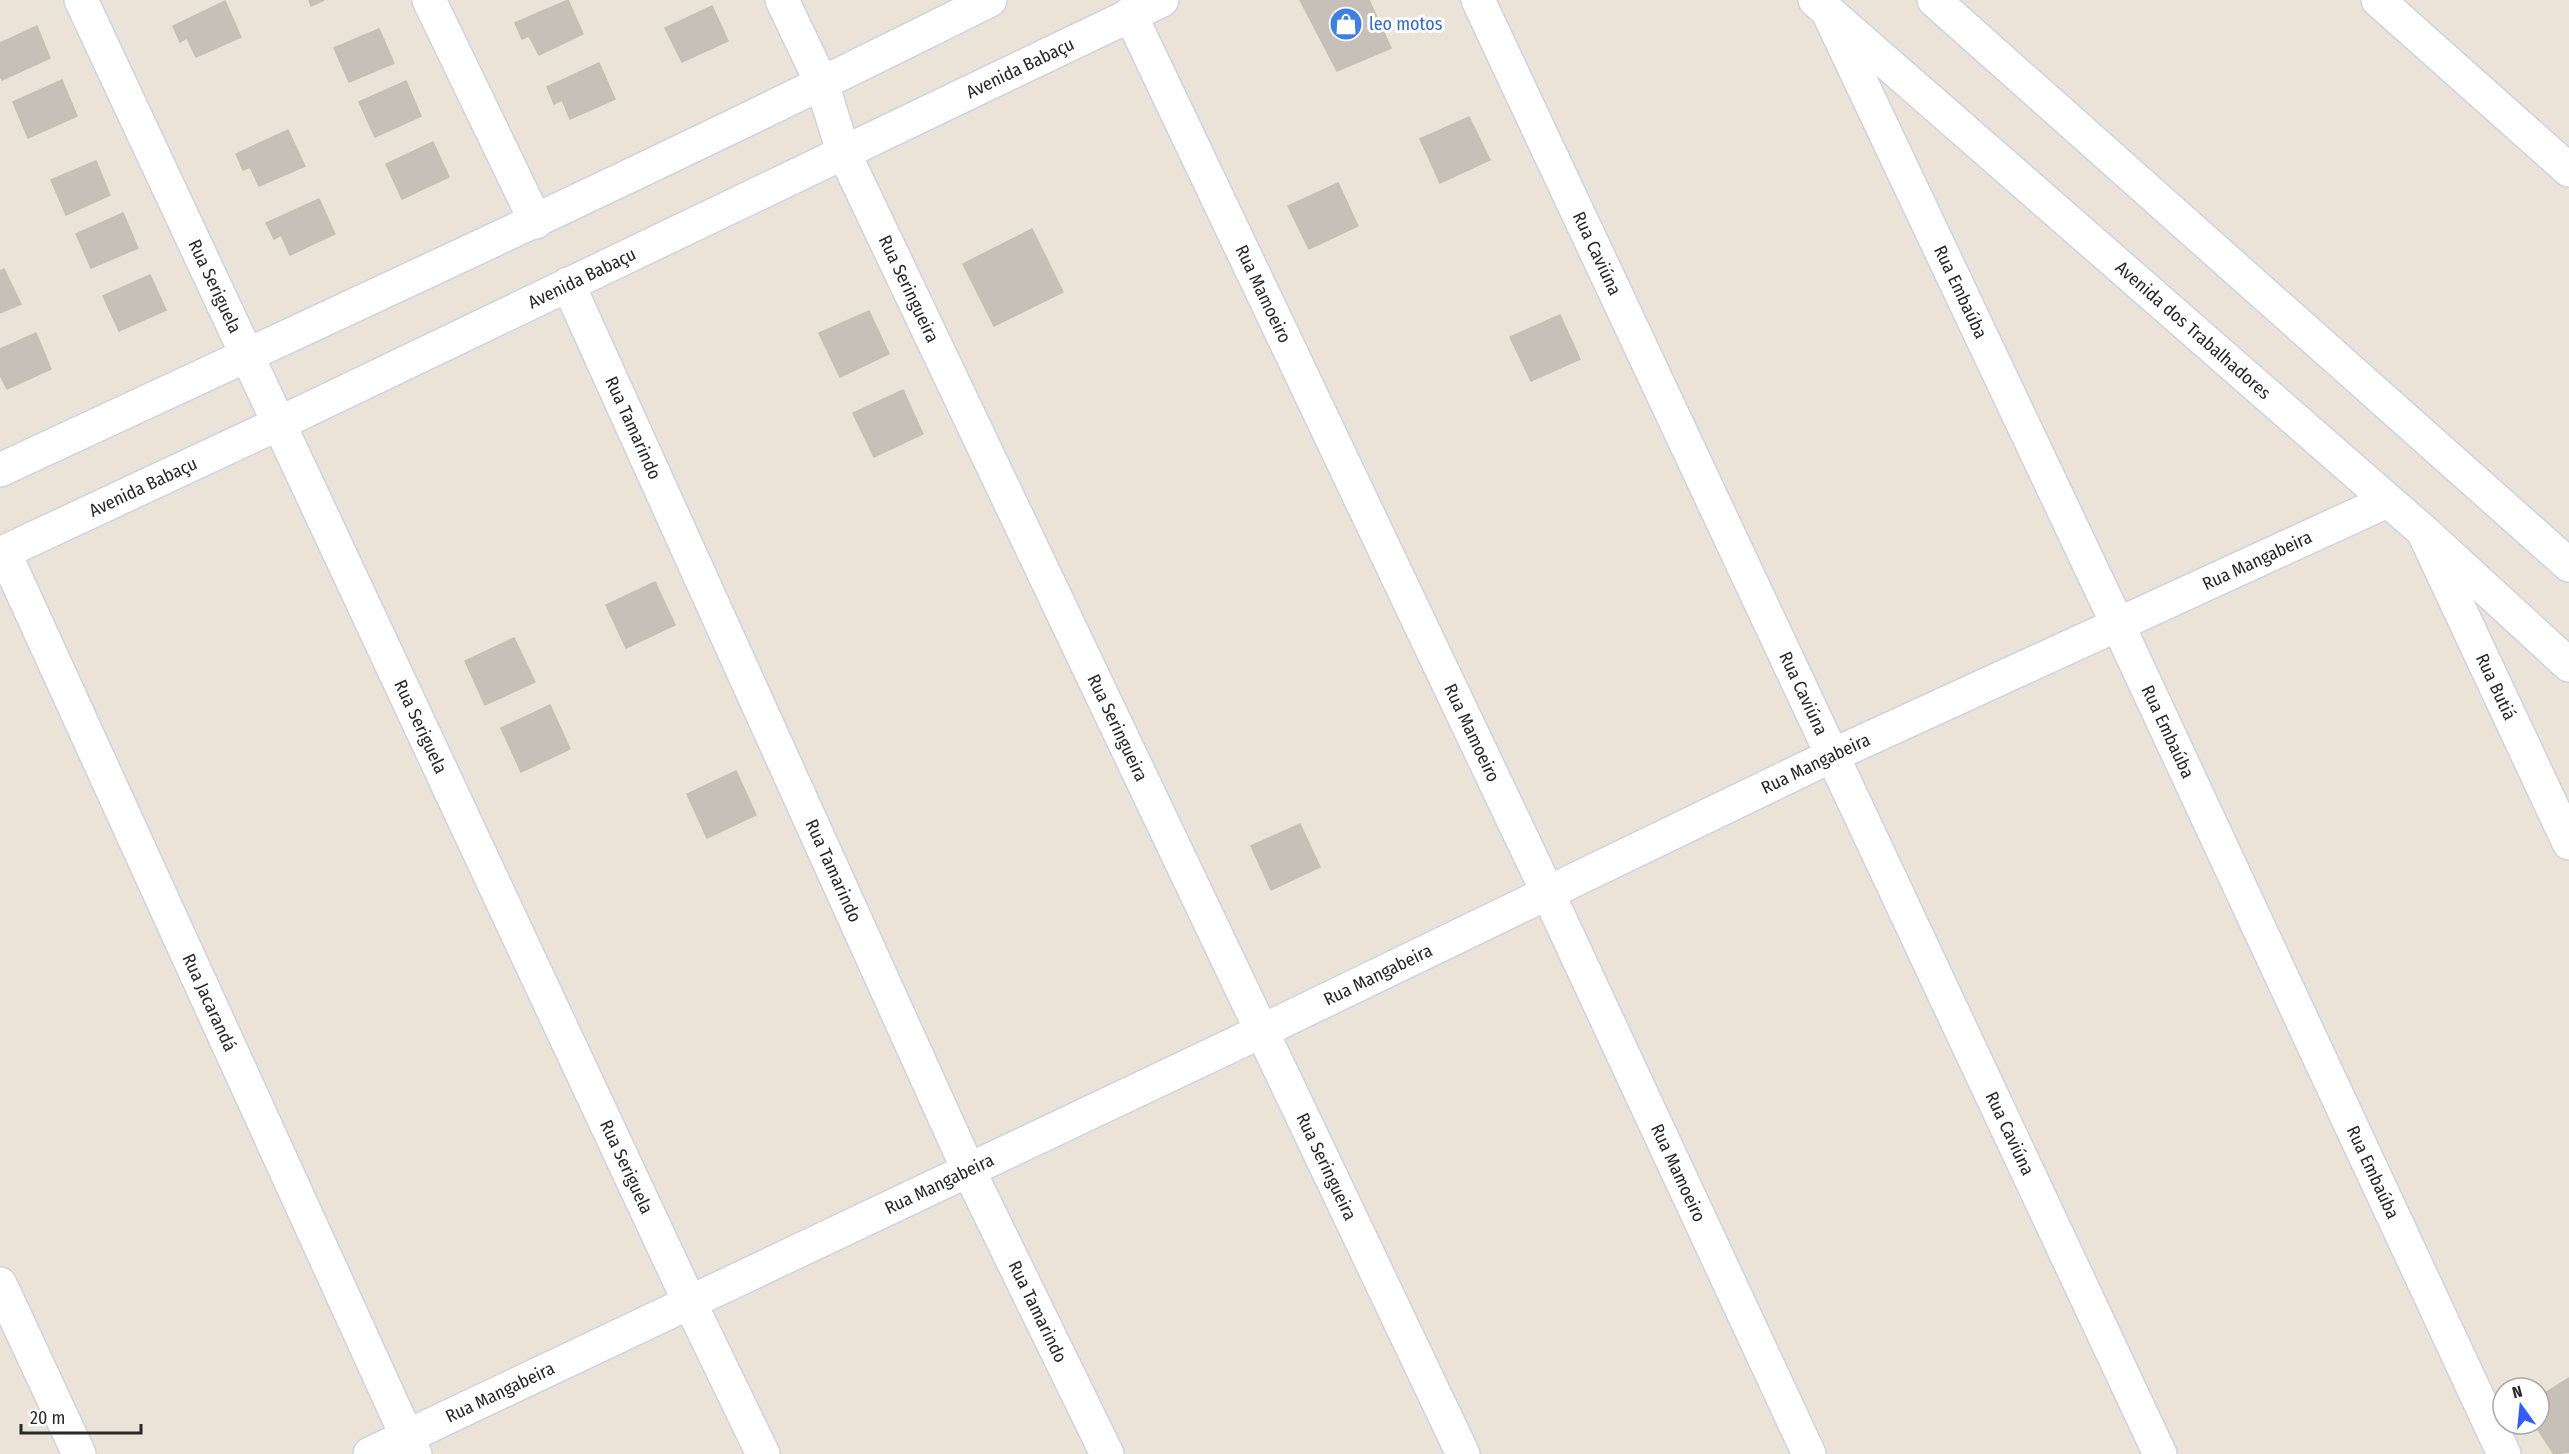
<svg xmlns="http://www.w3.org/2000/svg" width="2569" height="1454" font-family="'Fira Sans Condensed',sans-serif">
<rect width="100%" height="100%" fill="#ebe3d8"/>
<!-- building -->
<g fill="#c6c0b8" stroke="#c6bfb2" stroke-width="1.5">
<path d="M309 0H324L311 6Z"/>
<path d="M568 0 583 34 539 55 529 36 522 39 515 23Z"/>
<path d="M1300 0H1369L1391 48 1337 71Z"/>
<path d="M225 1 241 37 196 57 187 38 180 42 173 26Z"/>
<path d="M712 6 728 41 682 62 665 28Z"/>
<path d="M37 26 50 58 2 80 0 75V43Z"/>
<path d="M379 29 394 63 349 82 334 48Z"/>
<path d="M599 63 615 99 570 119 562 100 554 104 547 87Z"/>
<path d="M62 80 77 116 28 138 13 102Z"/>
<path d="M406 81 421 116 375 137 359 102Z"/>
<path d="M1469 117 1490 160 1440 183 1420 139Z"/>
<path d="M288 130 305 166 259 186 250 167 243 170 236 154Z"/>
<path d="M433 142 449 177 402 199 386 164Z"/>
<path d="M96 161 110 195 66 215 51 180Z"/>
<path d="M1338 183 1358 226 1309 249 1288 206Z"/>
<path d="M319 199 335 234 290 255 281 235 274 239 266 223Z"/>
<path d="M123 213 138 248 91 268 76 234Z"/>
<path d="M1032 229 1063 292 994 326 963 264Z"/>
<path d="M4 269 21 304 0 313V271Z"/>
<path d="M150 275 166 310 119 331 103 296Z"/>
<path d="M869 311 889 354 840 377 819 333Z"/>
<path d="M1560 315 1580 359 1531 381 1510 337Z"/>
<path d="M36 333 51 369 7 389 0 375V349Z"/>
<path d="M903 390 923 434 874 457 853 413Z"/>
<path d="M655 582 675 625 626 648 606 605Z"/>
<path d="M514 638 535 682 485 705 465 661Z"/>
<path d="M550 705 570 749 521 772 501 728Z"/>
<path d="M736 771 756 815 707 838 687 794Z"/>
<path d="M1300 824 1320 867 1271 890 1251 846Z"/>
<path d="M2569 1378V1452L2554 1454 2534 1424H2539V1397Z"/>
</g>
<g fill="none" stroke-linecap="round" stroke-linejoin="round">
<!-- street casing -->
<g stroke="#ced2e1" stroke-width="36">
<g id="street">
<path id="s1" d="M81 0 689 1301 763 1454"/>
<path d="M429 0 536 222"/>
<path id="s2" d="M782 0 822 84 843 151 1463 1454"/>
<path id="s3" d="M1478 0 2160 1454"/>
<path d="M2378 0 2569 170"/>
<path id="s4" d="M1827 10 2118 625 2504 1454"/>
<path id="s5" d="M1130 14 1547 891 1809 1454"/>
<path id="s6" d="M568 284 968 1169 1107 1454"/>
<path id="s7" d="M2423 531 2569 843"/>
<path id="s8" d="M4 552 415 1454"/>
<path d="M0 1284 79 1454"/>
<path id="s9" d="M370 1454 1262 1031 1831 756 2387 501"/>
</g>
</g>
<!-- secondary casing -->
<g stroke="#ced2e1" stroke-width="36">
<g id="secondary">
<path id="s10" d="M1815 0 2423 531 2569 665"/>
<path d="M1934 0 2569 565"/>
<path d="M0 470C331 316 663 164 990 0"/>
<path id="s11" d="M0 554 280 423 1162 0"/>
</g>
</g>
<!-- street -->
<use href="#street" stroke="#fff" stroke-width="33"/>
<!-- secondary -->
<use href="#secondary" stroke="#fff" stroke-width="33"/>
</g>
<!-- icons -->
<defs>
<g id="shop-disc" transform="scale(1.725)"><circle r="9.5" fill="#3f7fe0" stroke="#fff"/><path d="M-5-2.5h2.3a2.7 3.5 0 0 1 5.4 0H5L5.5 6h-11ZM-1.5-2.5h3a1.5 2.3 0 0 0-3 0Z" fill="#fff"/></g>
</defs>
<g fill-rule="evenodd">
<use href="#shop-disc" x="1346" y="24"/>
</g>
<g text-anchor="middle" stroke-width="6" stroke-linejoin="round" paint-order="stroke">
<!-- shop labels -->
<g font-size="18" fill="#366cbe" stroke="#fff" text-anchor="start">
<text x="1369" y="30">leo motos</text>
</g>
<!-- street labels -->
<g font-size="18" fill="#282828" stroke="#fff">
<text dy="6" stroke="none"><textPath href="#s11" startOffset="1130">Avenida Babaçu</textPath></text>
<text dy="6" stroke="none"><textPath href="#s3" startOffset="280">Rua Caviúna</textPath></text>
<text dy="6" stroke="none"><textPath href="#s11" startOffset="644">Avenida Babaçu</textPath></text>
<text dy="6" stroke="none"><textPath href="#s1" startOffset="316">Rua Seriguela</textPath></text>
<text dy="6" stroke="none"><textPath href="#s2" startOffset="316">Rua Seringueira</textPath></text>
<text dy="6" stroke="none"><textPath href="#s4" startOffset="312">Rua Embaúba</textPath></text>
<text dy="6" stroke="none"><textPath href="#s5" startOffset="310">Rua Mamoeiro</textPath></text>
<text dy="6" stroke="none"><textPath href="#s10" startOffset="502">Avenida dos Trabalhadores</textPath></text>
<text dy="6" stroke="none"><textPath href="#s6" startOffset="158">Rua Tamarindo</textPath></text>
<text dy="6" stroke="none"><textPath href="#s11" startOffset="158">Avenida Babaçu</textPath></text>
<text dy="6" stroke="none"><textPath href="#s9" startOffset="2088">Rua Mangabeira</textPath></text>
<text dy="6" stroke="none"><textPath href="#s7" startOffset="172">Rua Butiá</textPath></text>
<text dy="6" stroke="none"><textPath href="#s3" startOffset="766">Rua Caviúna</textPath></text>
<text dy="6" stroke="none"><textPath href="#s1" startOffset="802">Rua Seriguela</textPath></text>
<text dy="6" stroke="none"><textPath href="#s2" startOffset="802">Rua Seringueira</textPath></text>
<text dy="6" stroke="none"><textPath href="#s4" startOffset="798">Rua Embaúba</textPath></text>
<text dy="6" stroke="none"><textPath href="#s5" startOffset="796">Rua Mamoeiro</textPath></text>
<text dy="6" stroke="none"><textPath href="#s9" startOffset="1602">Rua Mangabeira</textPath></text>
<text dy="6" stroke="none"><textPath href="#s6" startOffset="644">Rua Tamarindo</textPath></text>
<text dy="6" stroke="none"><textPath href="#s9" startOffset="1116">Rua Mangabeira</textPath></text>
<text dy="6" stroke="none"><textPath href="#s8" startOffset="495">Rua Jacarandá</textPath></text>
<text dy="6" stroke="none"><textPath href="#s3" startOffset="1252">Rua Caviúna</textPath></text>
<text dy="6" stroke="none"><textPath href="#s1" startOffset="1288">Rua Seriguela</textPath></text>
<text dy="6" stroke="none"><textPath href="#s2" startOffset="1288">Rua Seringueira</textPath></text>
<text dy="6" stroke="none"><textPath href="#s4" startOffset="1284">Rua Embaúba</textPath></text>
<text dy="6" stroke="none"><textPath href="#s5" startOffset="1282">Rua Mamoeiro</textPath></text>
<text dy="6" stroke="none"><textPath href="#s9" startOffset="630">Rua Mangabeira</textPath></text>
<text dy="6" stroke="none"><textPath href="#s6" startOffset="1130">Rua Tamarindo</textPath></text>
<text dy="6" stroke="none"><textPath href="#s9" startOffset="144">Rua Mangabeira</textPath></text>
</g>
</g>
<!-- north arrow -->
<g transform="translate(2521 1406) rotate(345)"><circle r="28" fill="#ffffff" stroke="#a9a9a9" stroke-width="1.5"/>
<path d="M0-4.5L10 22L0 15L-10 22Z" fill="#335cfe"/>
<text y="-9" font-size="16" font-weight="bold" text-anchor="middle" fill="#282828">N</text>
</g>
<!-- scale -->
<path d="M21 1424v9h120v-9" fill="none" stroke="#282828" stroke-width="3"/>
<text x="30" y="1424" font-size="18" fill="#282828" stroke="#ffffff" stroke-width="4.5" paint-order="stroke">20 m</text>
</svg>
